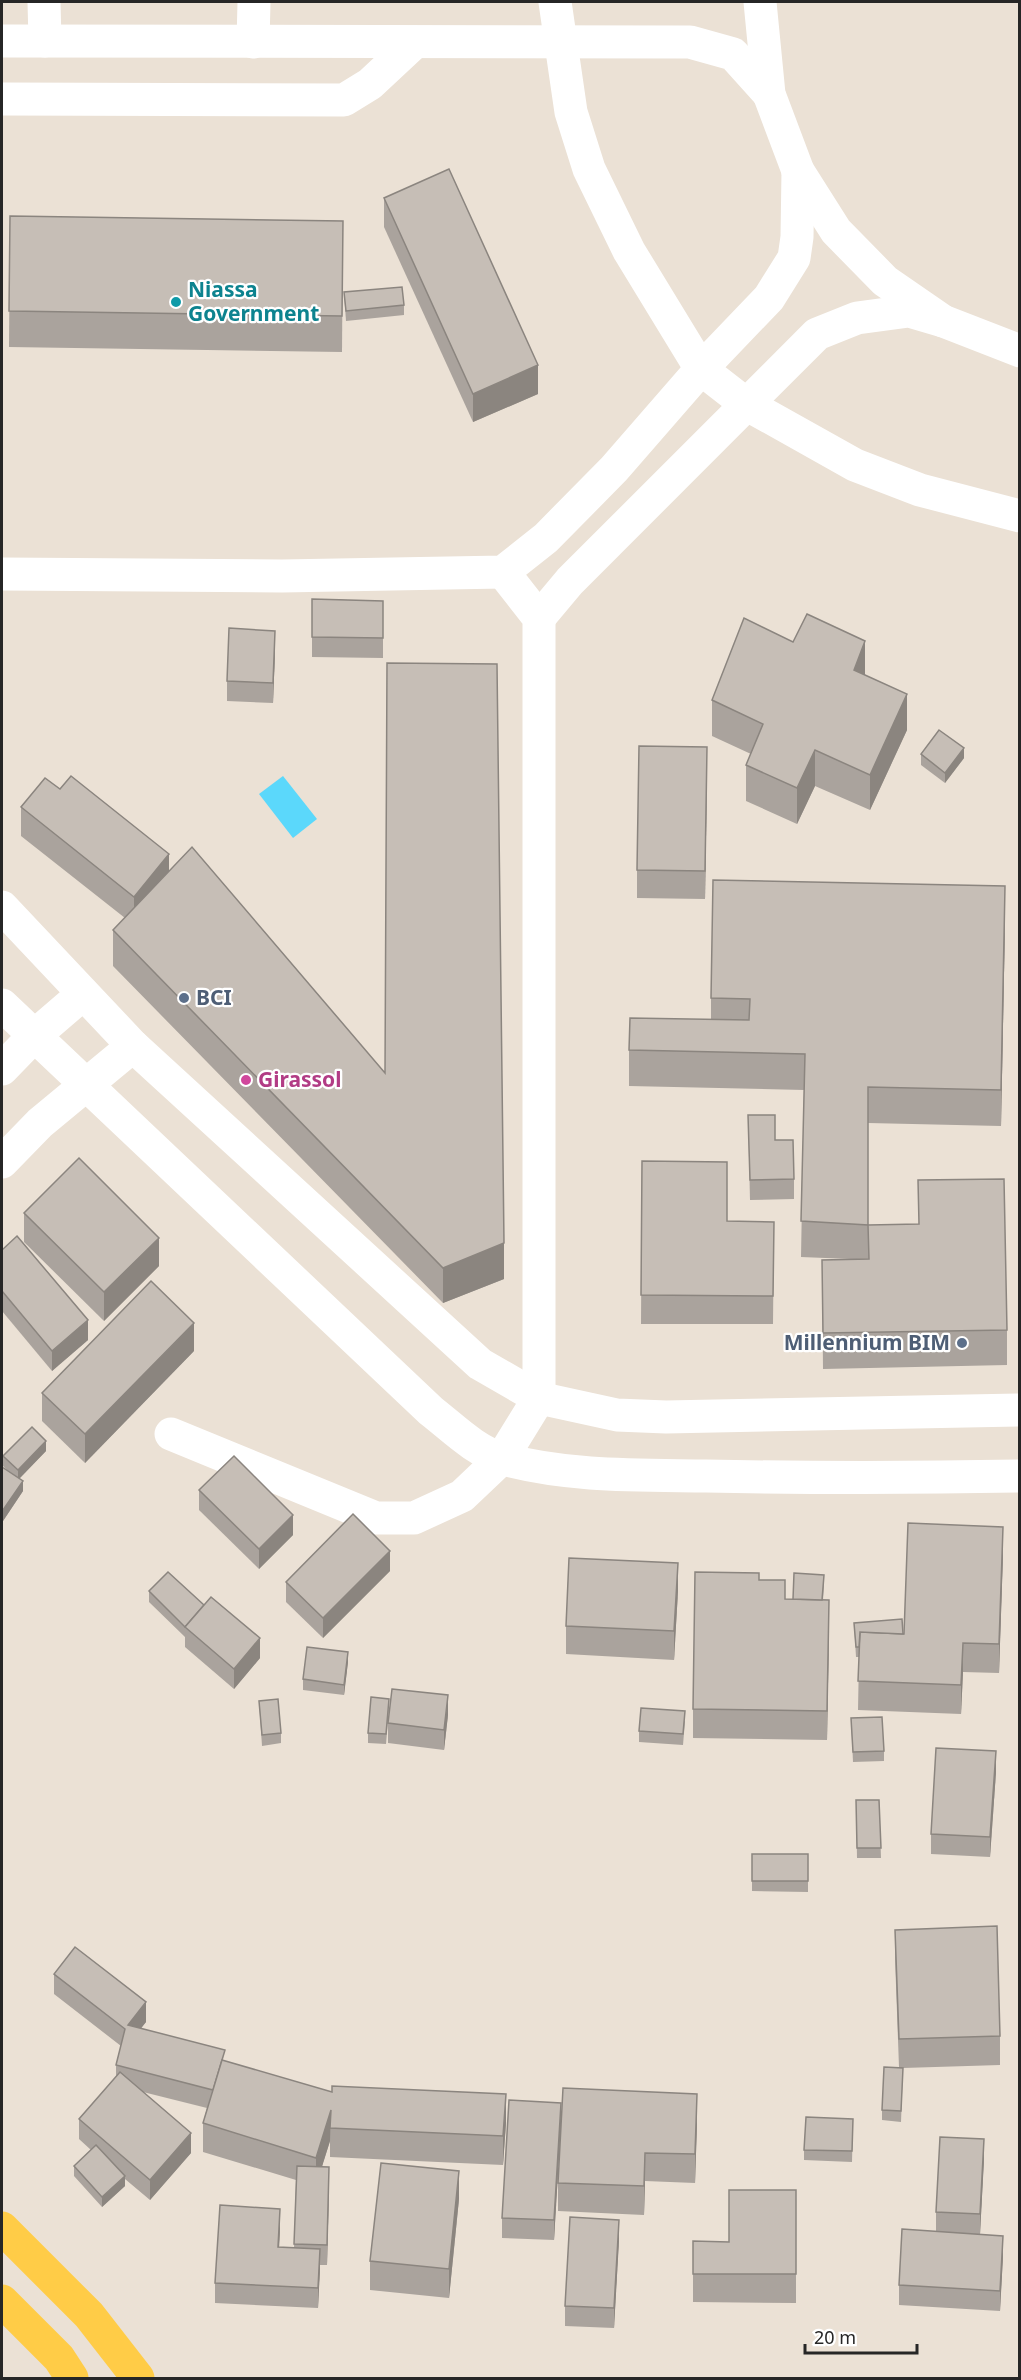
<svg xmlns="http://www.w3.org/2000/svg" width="1021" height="2380" font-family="'Noto Sans',sans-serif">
<rect width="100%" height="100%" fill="#ebe1d5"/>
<!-- water -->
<path fill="#5bd8fb" d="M283 776 317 819 293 838 259 794Z"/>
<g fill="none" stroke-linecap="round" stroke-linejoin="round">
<!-- minor -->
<g stroke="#fff" stroke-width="33">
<path d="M44 2 45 41"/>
<path d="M555 2 571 112 589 169 629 251 701 369 746 404 855 465 920 490 1020 516"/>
<path d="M760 2 769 94 798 171 836 231 885 281 943 321 1020 351"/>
<path d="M2 41 690 42 733 54 769 94"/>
<path d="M253 42 254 2"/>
<path d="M2 99 344 100 370 84 415 42"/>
<path d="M2 574 282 576 503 572 546 538 614 469 701 369 769 298 794 258 797 237 798 171"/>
<path d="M539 618 570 581 817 334 857 318 909 311 943 321"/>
<path d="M2 907 133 1046 480 1364 539 1398 617 1415 666 1417 1020 1410"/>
<path d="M2 1005 431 1411C453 1428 475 1451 503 1459 568 1477 639 1475 706 1476 811 1478 915 1478 1020 1476"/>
<path d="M2 1069 33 1037 83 994"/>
<path d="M2 1162 40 1123 133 1046"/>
<path d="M171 1434 376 1518H414L462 1496 502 1458 539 1398V618L503 572"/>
</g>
<!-- major -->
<g stroke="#ffcc47" stroke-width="33">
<path d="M2 2228 89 2315 138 2378"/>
<path d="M2 2301 59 2358 72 2378"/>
</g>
</g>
<!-- wall -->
<g fill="#aaa39d">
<path d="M384 198 538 394 473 422 384 227Z"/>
<path d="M10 216 343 221 342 352 9 347Z"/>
<path d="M344 292 404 305V315L346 321Z"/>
<path d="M312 599 383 601V658L312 657Z"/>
<path d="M793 642 865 675 907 730 870 810 815 786 797 824 746 801V765L751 754 712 736V700Z"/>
<path d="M275 651 273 703 227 701V681Z"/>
<path d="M921 754 964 758 945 783 921 765Z"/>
<path d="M707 775 705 899 637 898V870Z"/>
<path d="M21 807 169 871 504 1279 443 1303 113 966V930L125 918 21 836Z"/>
<path d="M1005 922 1001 1126 868 1123V1225L1007 1330V1365L823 1369 822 1260 850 1259 801 1257 804 1090 629 1086V1050L711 1019V998Z"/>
<path d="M748 1115 775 1140 794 1179V1199L750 1200Z"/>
<path d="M642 1161 727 1221 774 1222 773 1324H641Z"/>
<path d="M24 1213 159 1266 104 1321 24 1242Z"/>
<path d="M2 1250 88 1340 52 1371 2 1311Z"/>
<path d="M194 1351 85 1463 42 1421V1393Z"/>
<path d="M46 1451 19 1479 23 1491 3 1521 2 1520V1467L10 1473 3 1466V1456Z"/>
<path d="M199 1490 293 1535 259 1569 199 1510Z"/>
<path d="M1003 1555 999 1673 963 1672 961 1714 858 1710 859 1657H856L854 1623 903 1634Z"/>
<path d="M390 1571 323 1638 286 1602V1582Z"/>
<path d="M759 1580 785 1599H793L824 1585 823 1600 829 1629 827 1740 693 1738V1709Z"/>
<path d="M149 1591 204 1605 260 1658 234 1689 185 1647V1637L149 1602Z"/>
<path d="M678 1591 674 1660 566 1654V1626Z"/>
<path d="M348 1662 344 1695 303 1690V1679Z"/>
<path d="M259 1701 281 1733V1743L262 1746Z"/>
<path d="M389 1709 386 1744 368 1743V1733Z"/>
<path d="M448 1715 444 1750 388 1743V1723Z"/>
<path d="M851 1718 884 1751V1761L853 1762Z"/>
<path d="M685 1721 683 1745 639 1742V1731Z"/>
<path d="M996 1772 990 1857 931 1854V1834Z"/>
<path d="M856 1800H879L881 1858H857Z"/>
<path d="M752 1854H808V1892L752 1891Z"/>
<path d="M895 1930 1000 2036V2065L903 2068 901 2122 882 2120V2110L899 2067 895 1958Z"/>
<path d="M54 1974 146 2022 141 2028 225 2061 332 2092 506 2123 503 2165 330 2157V2141L322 2166 329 2187 327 2265H320L318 2308 215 2303V2283L280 2229 279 2247 294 2248 296 2180 203 2152V2123L207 2108 143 2092 191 2153 150 2200 125 2179V2186L102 2207 74 2176V2166L91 2150 79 2139V2119L116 2077V2065L121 2046 54 1994Z"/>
<path d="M853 2119 852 2162 804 2160V2150Z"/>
<path d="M561 2123 554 2240 502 2238V2218Z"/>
<path d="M697 2123 695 2183 645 2181 644 2215 558 2211V2183Z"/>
<path d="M984 2159 980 2234 1003 2256 1000 2311 899 2305V2285L936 2231V2212Z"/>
<path d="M796 2190V2303L693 2302V2241L729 2242Z"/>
<path d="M459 2199 449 2298 370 2290V2261Z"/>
<path d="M619 2240 614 2328 565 2326V2306Z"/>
</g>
<!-- shaded-wall -->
<g fill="#8b857f">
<path d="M538 365V394L473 422V394Z"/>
<path d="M275 631V651L273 703V683Z"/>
<path d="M865 641V677L854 670Z"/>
<path d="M907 694V730L870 810V775Z"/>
<path d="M707 747V775L705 899V871Z"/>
<path d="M964 748V758L945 783V773Z"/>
<path d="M815 750V786L797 824V788Z"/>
<path d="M169 854V882L134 926V897Z"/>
<path d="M1005 886V922L1001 1126V1090Z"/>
<path d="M159 1238V1266L104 1321V1292Z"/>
<path d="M504 1243V1279L443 1303V1268Z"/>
<path d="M88 1320V1340L52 1371V1351Z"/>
<path d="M194 1323V1351L85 1463V1434Z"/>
<path d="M46 1441V1451L18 1480V1470Z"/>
<path d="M23 1481V1491L3 1521V1510Z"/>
<path d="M293 1515V1535L259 1569V1549Z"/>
<path d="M1003 1527V1555L999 1673V1644Z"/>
<path d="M390 1551V1571L323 1638V1618Z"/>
<path d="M678 1563V1591L674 1660V1631Z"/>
<path d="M829 1600V1629L827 1740V1711Z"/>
<path d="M260 1638V1658L234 1689V1669Z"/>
<path d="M963 1643V1672L961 1714V1685Z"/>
<path d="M348 1652V1662L344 1695V1685Z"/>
<path d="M448 1695V1715L444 1750V1730Z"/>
<path d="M996 1751V1772L990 1857V1837Z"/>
<path d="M146 2002V2022L128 2045V2025Z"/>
<path d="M506 2094V2123L503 2165V2136Z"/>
<path d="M697 2094V2123L695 2183V2154Z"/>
<path d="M561 2103V2123L554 2240V2220Z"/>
<path d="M331 2110 330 2141 316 2186V2158Z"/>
<path d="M191 2133V2153L150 2200V2180Z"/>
<path d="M984 2139V2159L980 2234V2214Z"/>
<path d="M645 2153V2181L644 2215V2186Z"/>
<path d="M329 2167V2187L327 2265V2245Z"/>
<path d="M459 2171V2199L449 2298V2269Z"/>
<path d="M125 2176V2186L102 2207V2197Z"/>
<path d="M280 2209V2229L278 2267V2247Z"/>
<path d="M619 2220V2240L614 2328V2308Z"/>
<path d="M1003 2236V2256L1000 2311V2291Z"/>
<path d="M320 2249V2269L318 2308V2288Z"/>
</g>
<!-- building -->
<g fill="#c6beb6" stroke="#8b857f" stroke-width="1.5">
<path d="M449 169 538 365 473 394 384 198Z"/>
<path d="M10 216 343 221 342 316 9 311Z"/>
<path d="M402 287 404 305 346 311 344 292Z"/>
<path d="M312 599 383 601V638L312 637Z"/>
<path d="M807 614 865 641 854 670 907 694 870 775 815 750 797 788 746 765 763 724 712 700 744 618 793 642Z"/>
<path d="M229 628 275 631 273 683 227 681Z"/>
<path d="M387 663 497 664 504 1243 443 1268 113 930 192 847 385 1073Z"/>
<path d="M939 730 964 748 945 773 921 754Z"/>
<path d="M639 746 707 747 705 871 637 870Z"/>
<path d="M71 776 169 854 134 897 21 807 45 778 60 789Z"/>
<path d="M713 880 1005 886 1001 1090 868 1087V1225L919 1224 918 1180 1004 1179 1007 1330 823 1333 822 1260 869 1259 868 1225 801 1221 805 1054 629 1050 630 1018 749 1020 750 999 711 998Z"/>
<path d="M748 1115H775V1140H793L794 1179 750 1180Z"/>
<path d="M79 1158 159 1238 104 1292 24 1213Z"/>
<path d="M642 1161 727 1162V1221L774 1222 773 1296 641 1295Z"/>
<path d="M17 1236 88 1320 52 1351 2 1291V1250Z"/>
<path d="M151 1281 194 1323 85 1434 42 1393Z"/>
<path d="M32 1427 46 1441 18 1470 3 1456Z"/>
<path d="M234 1456 293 1515 259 1549 199 1490Z"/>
<path d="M2 1467 23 1481 3 1510 2 1509Z"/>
<path d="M353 1514 390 1551 323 1618 286 1582Z"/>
<path d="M908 1523 1003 1527 999 1644 963 1643 961 1685 858 1681 860 1632 904 1634Z"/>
<path d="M569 1558 678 1563 674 1631 566 1626Z"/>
<path d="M168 1572 204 1605 185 1627 149 1591Z"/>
<path d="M695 1572 759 1573V1580H785V1599L829 1600 827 1711 693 1709Z"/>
<path d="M794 1573 824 1575 822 1600 793 1599Z"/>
<path d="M211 1597 260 1638 234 1669 185 1627Z"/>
<path d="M902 1619 903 1634 860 1632 859 1647H856L854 1623Z"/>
<path d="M307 1647 348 1652 344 1685 303 1679Z"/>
<path d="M392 1689 448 1695 444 1730 388 1723Z"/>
<path d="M371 1697 389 1699 386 1734 368 1733Z"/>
<path d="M278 1699 281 1733 262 1735 259 1701Z"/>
<path d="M641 1708 685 1711 683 1734 639 1731Z"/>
<path d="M882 1717 884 1751 853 1752 851 1718Z"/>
<path d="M936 1748 996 1751 990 1837 931 1834Z"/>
<path d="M856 1800H879L881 1848H857Z"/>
<rect x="752" y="1854" width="56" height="27"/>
<path d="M997 1926 1000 2036 899 2039 895 1930Z"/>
<path d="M75 1947 146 2002 128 2025 225 2050 213 2090 116 2065 125 2029 54 1974Z"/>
<path d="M222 2060 332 2092V2086L506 2094 503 2136 330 2128 331 2110 316 2158 203 2123Z"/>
<path d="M884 2067 903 2068 901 2111 882 2110Z"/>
<path d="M120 2072 191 2133 150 2180 79 2119Z"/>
<path d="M563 2088 697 2094 695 2154 645 2153 644 2186 558 2183Z"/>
<path d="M509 2100 561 2103 554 2220 502 2218Z"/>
<path d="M806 2117 853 2119 852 2151 804 2150Z"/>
<path d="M940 2137 984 2139 980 2214 936 2212Z"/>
<path d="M96 2145 125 2176 102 2197 74 2166Z"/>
<path d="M381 2163 459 2171 449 2269 370 2261Z"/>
<path d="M297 2166 329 2167 327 2245 294 2244Z"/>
<path d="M729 2190H796V2274H693V2241L729 2242Z"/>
<path d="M220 2205 280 2209 278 2247 320 2249 318 2288 215 2283Z"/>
<path d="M570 2217 619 2220 614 2308 565 2306Z"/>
<path d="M902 2229 1003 2236 1000 2291 899 2285Z"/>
</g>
<!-- markers -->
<circle fill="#0f9aa8" stroke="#fff" stroke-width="2" cx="176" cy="302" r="6"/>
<g fill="#5c6f8a" stroke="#fff" stroke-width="2">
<circle cx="184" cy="998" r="6"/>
<circle cx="962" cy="1343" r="6"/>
</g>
<circle fill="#d1479c" stroke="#fff" stroke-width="2" cx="246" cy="1080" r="6"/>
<g text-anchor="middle" stroke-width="4.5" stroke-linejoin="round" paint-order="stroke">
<!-- culture labels -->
<g font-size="21" font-weight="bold" fill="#0d838f" stroke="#fff" text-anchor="start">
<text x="188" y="297">Niassa<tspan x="188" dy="24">Government</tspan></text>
</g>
<!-- service labels -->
<g font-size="21" font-weight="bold" fill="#4e5e75" stroke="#fff" text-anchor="start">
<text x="196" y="1005">BCI</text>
<text x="950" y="1350" text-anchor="end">Millennium BIM</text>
</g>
<!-- hotel labels -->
<g font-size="21" font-weight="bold" fill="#b23c85" stroke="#fff" text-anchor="start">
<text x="258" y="1087">Girassol</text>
</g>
</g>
<!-- border -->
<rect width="1021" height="2380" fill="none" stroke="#262626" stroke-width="6"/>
<!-- scale -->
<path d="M805 2344v9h112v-9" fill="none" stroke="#262626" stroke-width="3"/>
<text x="814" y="2344" font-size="18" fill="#262626" stroke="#ffffff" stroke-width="4.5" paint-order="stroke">20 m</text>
</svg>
